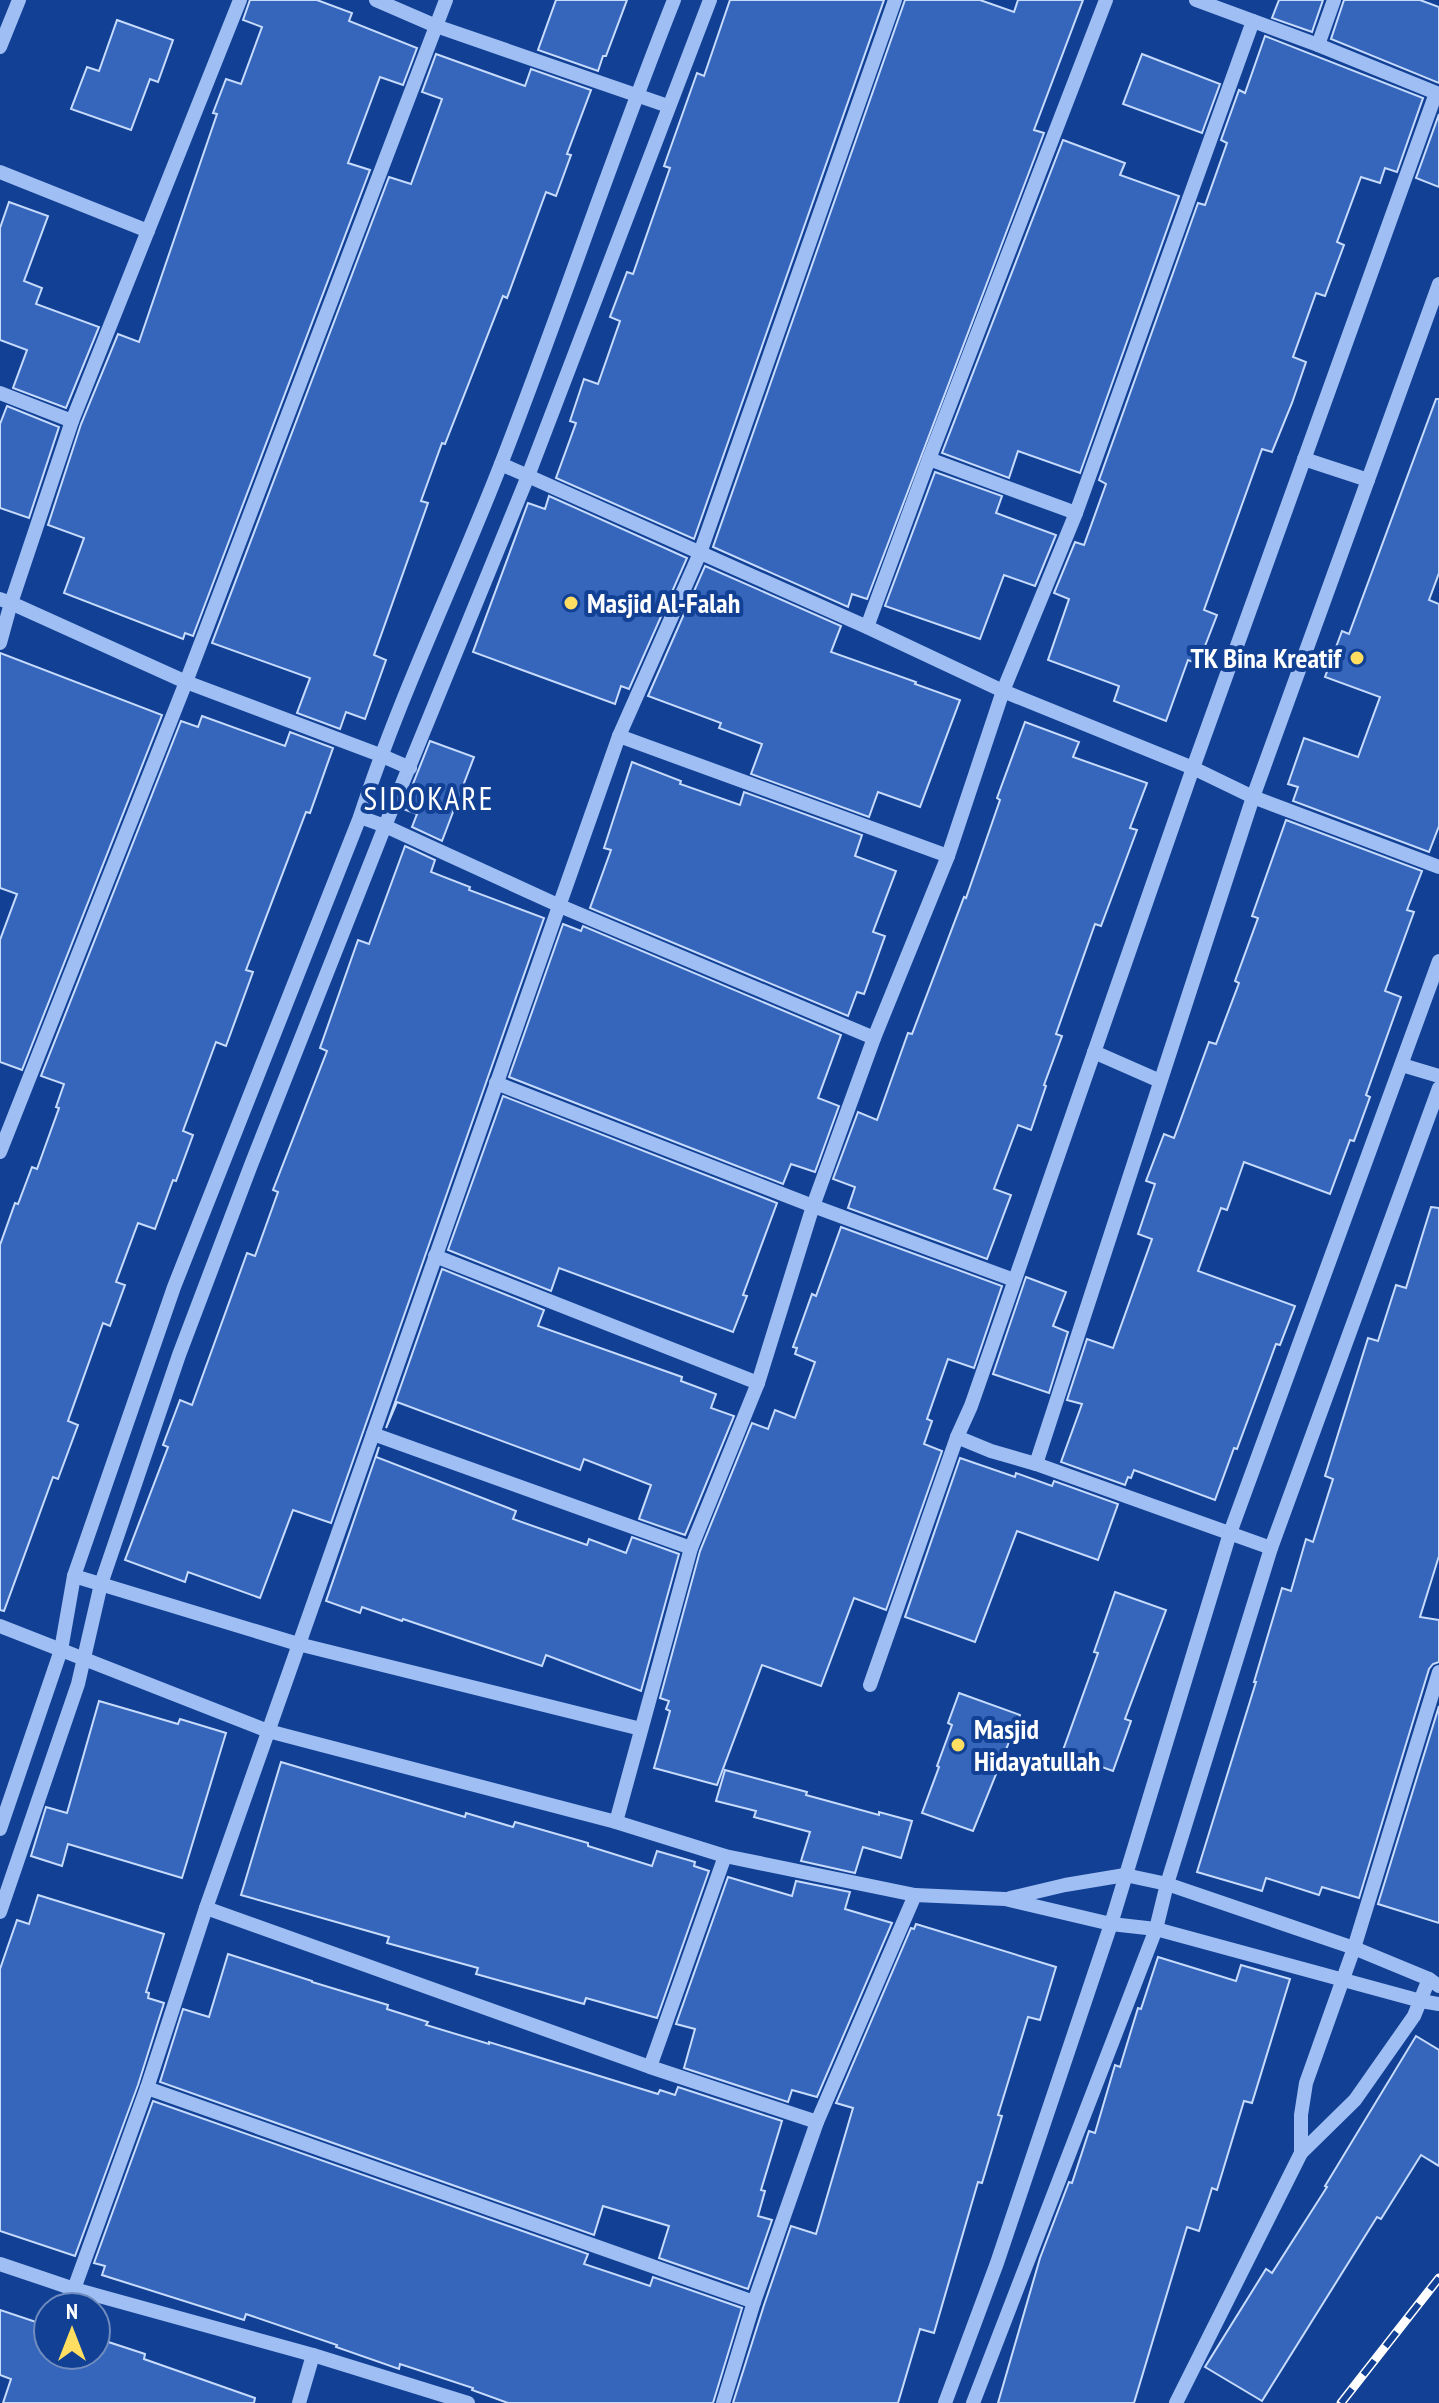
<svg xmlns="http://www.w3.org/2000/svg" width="1439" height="2403" font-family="'PT Sans Narrow',sans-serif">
<rect width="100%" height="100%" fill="#114094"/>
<!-- building -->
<g fill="#3566bb" stroke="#c7dbfd" stroke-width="2">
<path d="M250 0H317L352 13 349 21 417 48 403 85 380 77 348 163 370 170 193 636 185 633 183 639 64 593 84 538 48 525 81 424 118 334 139 342 217 114 213 113 226 79 241 84 262 27 243 20Z"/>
<path d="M556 0H627L606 56H603L598 71 538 50Z"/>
<path d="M730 0H884L694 539 556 478 576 423 570 421 584 379 598 384 620 321 610 317 627 272 633 274 670 168 664 166 697 73 704 76Z"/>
<path d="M905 0H980L1014 12 1018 0H1083L1034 130 1044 133 867 599 852 594 848 607 713 547Z"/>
<path d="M1279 0H1323L1312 32 1272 18Z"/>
<path d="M1344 0H1420L1439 7V83L1331 39Z"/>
<path d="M117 20 173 40 158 82 150 79 131 130 71 109 87 67 99 71Z"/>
<path d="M1265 36 1423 98 1397 172 1385 168 1380 183 1361 177 1337 242 1344 245 1325 296 1316 293 1293 357 1306 362 1292 403 1272 452 1262 449 1204 610 1217 615 1198 664 1188 660 1166 721 1114 701 1119 686 1048 660 1069 599 1054 593 1075 542 1084 545 1106 484 1099 480 1198 203 1205 205 1227 143 1221 140 1239 90 1245 93Z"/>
<path d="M436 54 525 86 531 69 591 90 567 154 571 155 556 196 546 192 507 298 503 296 445 444 442 443 421 501 428 503 374 655 386 660 365 719 346 712 340 729 297 713 310 678 212 643 389 177 411 184 442 99 422 92Z"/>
<path d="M1142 54 1220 84 1202 133 1123 104Z"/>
<path d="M1439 114V187L1416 178Z"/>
<path d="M1063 140 1125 163 1120 175 1179 196 1080 473 1018 451 1009 478 942 453Z"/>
<path d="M9 202 48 216 24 281 42 288 36 304 99 327 66 408 13 388 27 350 0 340V228Z"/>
<path d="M1436 399H1439V573L1429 600 1439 604V826L1429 852 1293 801 1298 787 1288 784 1304 738 1358 757 1380 697 1325 677 1342 631 1349 634Z"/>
<path d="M7 406 59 427 29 518 0 508V424Z"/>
<path d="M935 472 1002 496 996 513 1056 535 1035 586 1004 575 980 639 885 606Z"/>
<path d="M549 496 687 558 629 689 621 686 615 704 473 652 528 503 545 509Z"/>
<path d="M705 566 841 626 831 652 916 682 915 684 960 700 920 807 878 792 869 817 751 774 762 744 719 728 721 723 648 696Z"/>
<path d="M0 653 162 715 22 1070 0 1062V940L17 894 0 888Z"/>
<path d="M202 716 285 746 290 732 333 748 310 813 306 812 246 970 253 972 226 1046 216 1042 183 1131 193 1135 176 1181 173 1180 155 1229 138 1223 116 1282 125 1285 110 1326 103 1323 68 1421 78 1425 58 1479 53 1477 4 1611 0 1610V1245L15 1203 18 1204 32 1167 37 1169 59 1108 56 1107 64 1084 41 1076 181 721 198 727Z"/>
<path d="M1025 722 1079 742 1073 757 1147 783 1130 828 1137 830 1101 926 1095 924 1056 1034 1062 1036 1044 1085 1046 1086 1031 1130 1018 1125 994 1189 1011 1195 987 1259 848 1208 855 1187 833 1179 858 1112 877 1120 908 1033 912 1034 964 897 966 898 1000 800 997 798Z"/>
<path d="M430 741 474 757 442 841 412 827 417 814 403 809Z"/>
<path d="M632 762 681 781 680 784 740 805 744 792 862 835 855 856 896 871 873 932 885 936 864 994 857 992 848 1016 590 908 611 850 604 848Z"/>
<path d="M1286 820 1422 871 1407 910 1414 912 1385 991 1401 997 1366 1095 1370 1097 1354 1141 1350 1140 1330 1194 1244 1162 1227 1210 1221 1208 1198 1271 1295 1306 1280 1345 1276 1344 1237 1449 1234 1448 1215 1500 1134 1470 1131 1478 1128 1477 1125 1485 1061 1462 1082 1404 1067 1400 1087 1339 1113 1348 1152 1239 1138 1234 1155 1184 1146 1181 1164 1134 1174 1138 1209 1042 1216 1044 1239 983 1235 981 1258 918 1252 916Z"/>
<path d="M405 846 435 860 431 872 470 887 469 890 544 918 331 1523 293 1510 260 1598 188 1572 185 1582 125 1560 168 1447 163 1445 180 1400 192 1405 247 1253 255 1256 278 1192 273 1190 327 1051 320 1048 358 940 369 944Z"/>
<path d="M563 924 581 931 583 926 841 1035 818 1098 839 1106 815 1172 791 1164 783 1184 509 1077Z"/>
<path d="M503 1096 777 1203 743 1295 747 1296 733 1332 559 1268 551 1291 448 1250Z"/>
<path d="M1431 1207 1439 1208V1556L1420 1617 1439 1620V1662L1433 1664 1429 1669 1359 1898 1322 1887 1319 1895 1266 1878 1262 1891 1197 1872 1256 1682H1254L1282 1588 1291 1591 1306 1539 1313 1542 1333 1479 1325 1476 1368 1338 1378 1341 1396 1285 1406 1288Z"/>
<path d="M841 1227 1002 1286 974 1368 948 1359 927 1419 932 1421 924 1444 942 1451 886 1610 854 1598 821 1686 762 1665 717 1785 654 1768 670 1711 666 1709 669 1701 660 1698 700 1551 752 1423 768 1429 775 1410 795 1418 815 1362 795 1354 797 1348 793 1347 812 1294 816 1296Z"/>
<path d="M442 1269 544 1310 538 1326 682 1377 681 1381 716 1394 711 1408 734 1416 685 1535 639 1519 651 1485 584 1459 580 1470 397 1402 386 1428Z"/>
<path d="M1026 1277 1066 1292 1053 1326 1068 1332 1049 1393 993 1374Z"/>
<path d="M379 1447 376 1457 516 1511 513 1519 587 1545 589 1539 626 1553 632 1537 679 1554 641 1691 546 1655 542 1666 403 1619 402 1621 362 1607 360 1613 326 1601Z"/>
<path d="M960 1458 1015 1477 1016 1473 1052 1486 1054 1481 1118 1504 1098 1560 1017 1531 975 1642 905 1617Z"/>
<path d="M1115 1592 1166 1610 1125 1719 1131 1721 1113 1771 1062 1753 1098 1653 1094 1652Z"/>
<path d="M959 1693 1020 1715 973 1831 922 1813 939 1767 937 1766 952 1725 948 1723Z"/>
<path d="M99 1701 178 1724 180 1719 226 1733 182 1878 68 1844 62 1866 31 1856 46 1807 67 1813Z"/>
<path d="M1439 1706V1923L1378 1904Z"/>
<path d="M281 1762 465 1817 466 1813 513 1827 515 1822 588 1843V1846L652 1866 657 1851 695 1862 694 1866 709 1871 657 2018 586 1998 584 2004 476 1974 478 1968 387 1943 389 1937 241 1895Z"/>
<path d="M725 1770 807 1792 806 1795 879 1815V1812L912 1821 901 1858 863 1847 855 1873 801 1861 810 1832 754 1817 756 1811 716 1801Z"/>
<path d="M728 1877 792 1896 796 1881 850 1892 845 1909 892 1923 817 2097 792 2090 788 2102 684 2068 695 2029 676 2024Z"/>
<path d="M38 1895 164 1934 146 1992 149 1993 148 1998 164 2003 138 2085 75 2256 0 2231V1969L17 1920 29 1924Z"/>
<path d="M916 1924 1056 1967 1040 2020 1028 2017 998 2115 1002 2116 982 2183 978 2182 934 2333 920 2329 898 2403H733L764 2305 791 2226 816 2234 853 2108 836 2103 911 1928 914 1929Z"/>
<path d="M228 1954 312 1981V1982L388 2005 387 2009 428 2022 426 2025 489 2044V2042L658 2094 660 2090 675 2095 678 2087 782 2121 761 2190 765 2191 758 2216 772 2220 748 2289 659 2258 669 2226 603 2206 594 2235 160 2082 183 2009 209 2017Z"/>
<path d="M1158 1957 1236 1981 1241 1965 1290 1979 1252 2103 1244 2101 1217 2190 1212 2188 1199 2231 1187 2227 1134 2403H998L1040 2258 1069 2182 1072 2183 1089 2131 1095 2133 1115 2065 1120 2067 1138 2008 1141 2009Z"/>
<path d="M1416 2036 1439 2050V2166L1421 2155 1381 2219 1377 2217 1262 2401 1205 2367 1266 2269 1272 2273 1327 2187 1325 2186Z"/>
<path d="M153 2101 588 2254 584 2264 650 2286 653 2277 742 2308 713 2403H508L472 2390 473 2388 400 2364 399 2369 336 2347 337 2345 246 2314 244 2320 102 2275 105 2266 94 2263Z"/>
<path d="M0 2310 48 2326V2355H96V2338L145 2354 144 2359 255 2398 254 2403H3L11 2379 0 2375Z"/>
</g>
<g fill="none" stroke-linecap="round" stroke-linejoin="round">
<!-- minor -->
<g stroke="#9fbef3" stroke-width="14">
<path d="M240 0 72 421 11 603 186 682 380 755 410 768"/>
<path d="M376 0 436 26 668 106"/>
<path d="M1196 0 1318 45 1439 94"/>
<path d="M1318 45 1334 0"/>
<path d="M0 47 19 0"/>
<path d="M0 172 148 231"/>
<path d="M0 393 72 421"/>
<path d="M929 459 1076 513"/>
<path d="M1304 459 1368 480"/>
<path d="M501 464 867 627 1003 691 1193 768 1253 797 1439 867"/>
<path d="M0 599 11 603 0 643"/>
<path d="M867 627 929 459 1106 0"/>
<path d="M619 736 948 856"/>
<path d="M360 817 385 826 560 906 874 1038"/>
<path d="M1094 1052 1160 1081"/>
<path d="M1402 1065 1439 1076"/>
<path d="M496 1083 813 1206 1014 1280"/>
<path d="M0 1152 186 682 446 0"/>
<path d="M435 1256 758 1383"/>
<path d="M373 1434 691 1548"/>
<path d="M1036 1464 1253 797 1439 284"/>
<path d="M1271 1548 1036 1464 991 1451 957 1437 971 1406 1193 768 1436 93"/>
<path d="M74 1576 298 1644 641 1729"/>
<path d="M0 1626 268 1731 616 1822 725 1856 915 1895 1005 1899 1111 1924 1156 1929 1421 2001 1439 2004"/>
<path d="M870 1685 957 1437"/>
<path d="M616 1822 691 1548 758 1383 813 1206 874 1038 948 856 1003 691 1076 513 1253 21"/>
<path d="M0 1829 61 1650 74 1576 174 1287 360 817C399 697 455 582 501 464 561 310 613 153 674 0"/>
<path d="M1010 1898 1065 1885 1125 1875 1167 1884 1354 1948 1429 1979 1439 1986"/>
<path d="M206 1908 650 2067 817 2122"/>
<path d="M0 1912 78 1684 101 1584 179 1355 251 1165 385 826 528 476 710 0"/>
<path d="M650 2067 725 1856"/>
<path d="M147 2088 754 2302"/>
<path d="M1301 2153V2115L1306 2083 1354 1948 1439 1672"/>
<path d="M0 2264 74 2289 313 2355 468 2403"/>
<path d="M74 2289 147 2088 206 1908 619 736 700 553 895 0"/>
<path d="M299 2403 313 2355"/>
<path d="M723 2403 754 2302 817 2122 915 1895"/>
<path d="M945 2403 997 2263 1111 1924 1230 1533 1439 961"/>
<path d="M973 2403 1156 1929 1167 1884 1271 1548 1439 1088"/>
<path d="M1176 2403 1301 2153 1355 2100 1414 2016 1429 1979"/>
</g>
<!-- rail casing -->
<g stroke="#fff" stroke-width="9">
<path id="rail" d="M1341 2403 1439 2278"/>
</g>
<!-- rail -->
<use href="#rail" stroke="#114094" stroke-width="6" stroke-dasharray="18" stroke-linecap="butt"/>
</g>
<!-- markers -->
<g fill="#ffde61" stroke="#114094" stroke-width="3">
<circle cx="571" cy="603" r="8"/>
<circle cx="1357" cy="658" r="8"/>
<circle cx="958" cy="1745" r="8"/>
</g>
<g text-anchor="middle" stroke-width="8" stroke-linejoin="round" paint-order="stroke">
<!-- poi labels -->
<g font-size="28" font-weight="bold" fill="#fff" stroke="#114094" text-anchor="start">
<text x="587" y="613">Masjid Al-Falah</text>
<text x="1341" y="668" text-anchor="end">TK Bina Kreatif</text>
<text x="974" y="1739">Masjid<tspan x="974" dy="32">Hidayatullah</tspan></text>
</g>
<!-- quarter labels -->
<g font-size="32" letter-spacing="2" fill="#fff" stroke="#114094">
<text x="429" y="810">SIDOKARE</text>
</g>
</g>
<!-- north arrow -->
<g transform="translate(72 2331)"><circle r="38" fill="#114094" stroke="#708cbf" stroke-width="2"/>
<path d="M0-6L14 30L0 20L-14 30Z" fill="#ffde61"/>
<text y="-12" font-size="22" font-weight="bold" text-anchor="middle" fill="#ffffff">N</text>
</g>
</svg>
